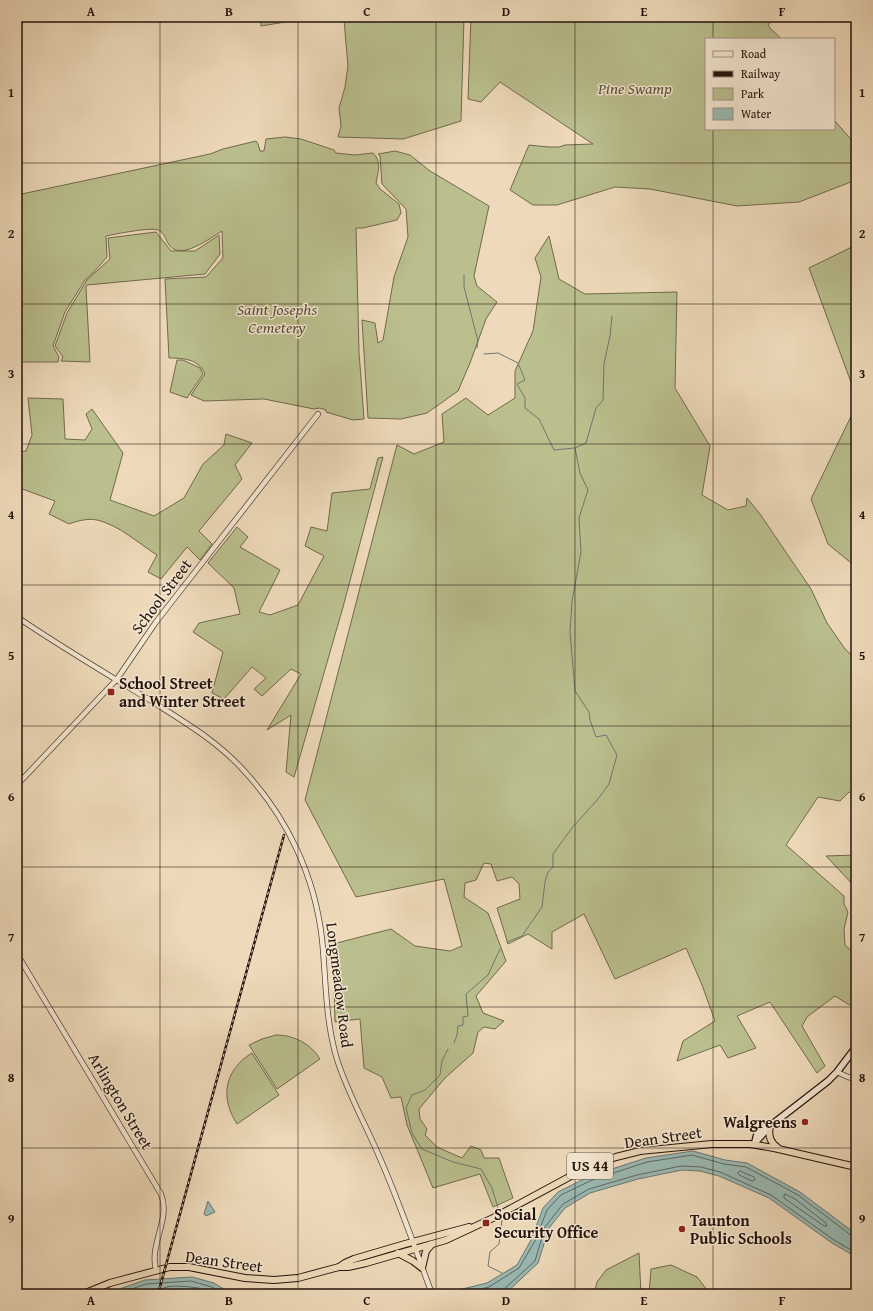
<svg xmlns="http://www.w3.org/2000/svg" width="873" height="1311" font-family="'Gentium Book Plus',serif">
<rect width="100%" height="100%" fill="#eedaba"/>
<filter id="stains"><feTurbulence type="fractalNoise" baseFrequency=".005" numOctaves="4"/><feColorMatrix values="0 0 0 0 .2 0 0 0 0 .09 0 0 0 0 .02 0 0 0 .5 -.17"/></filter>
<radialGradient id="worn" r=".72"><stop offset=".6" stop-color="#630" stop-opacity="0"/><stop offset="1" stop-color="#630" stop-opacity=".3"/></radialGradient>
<!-- green -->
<g fill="#bbbf8e" stroke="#70694d">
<path d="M260 17H315L261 26Z"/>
<path d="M342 17H464L461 121 403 139 338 137 341 126 339 108 345 87 348 66 344 20Z"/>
<path d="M471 17H774L768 25C771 31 777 33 781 39H706V129H834V120L856 145V180L799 202 737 206 650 189 615 187 557 205H533L510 190 529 145 549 147H559L565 145 593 144 500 82 481 102 468 99Z"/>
<path d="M285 137 301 139 334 150 336 153 355 155 373 153C382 162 378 172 376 183L380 189 399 204 401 213 397 220 363 228H356L359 352 364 419 353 420 326 412V410L320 408 314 409 264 399 204 401 191 395 205 374C199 359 183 358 169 358L165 279 206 277 223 258 222 231C210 238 181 261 169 245 165 239 165 233 158 230 150 227 116 234 106 236L107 257 94 272 85 280 65 312 53 346 59 357 58 362H17V195L210 154 223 149 256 141 258 144 260 151H264L266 139Z"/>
<path d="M395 151 410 155 430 171 489 206 474 276 477 286 497 302 486 319 470 363 458 391 427 413 401 419 368 418 362 320 375 323 378 343 383 340 394 277 408 237 406 209 382 184 380 156 378 154Z"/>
<path d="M156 232 171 251H195L219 235 220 254 205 274 87 285 86 287 90 362 61 361 63 357 55 346 67 313 87 280 110 259 108 238Z"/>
<path d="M549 236 559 279 585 294 677 292 675 388 710 446 702 495 728 510 746 506 747 498 760 514 811 589 827 623 845 649 855 658V641L856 642V793L849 792 840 801 818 797 786 845 844 896V904L848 912 844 929 845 945 856 955V1009L835 996 807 1017 802 1026 825 1066 817 1073 770 1002 737 1016 756 1048 728 1058 720 1045 677 1061 683 1041 715 1021 702 985 686 948 615 979 584 914 552 932V949L528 934 508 944 497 908 520 899 519 884 512 877 497 881 491 864 484 863 476 880 465 883 464 897 488 913 506 961 476 996 483 1013 504 1021 495 1029 484 1027 478 1032 473 1053 445 1078 419 1109 420 1119 427 1129 425 1135 437 1147 462 1158 471 1146 481 1150 484 1158H499L513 1198 493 1207 480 1174 433 1188 407 1125 401 1097 391 1098 382 1077 364 1068 360 1019 335 1022 333 944 391 929 415 946 450 951 462 946 444 879 356 897 305 800 397 445 414 454 444 442 442 414 466 398 488 415 515 398V371L533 331 541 277 535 258Z"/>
<path d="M856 245V396L809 268Z"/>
<path d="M177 360H183L200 368 203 374 187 398 170 392Z"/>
<path d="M28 398 63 399 65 439 85 440 92 429 86 414 92 409 123 453 110 500 154 516 184 498 203 464 224 445 226 434 252 443 235 465 242 479 199 531 212 544 200 560 187 547 161 579 148 572 157 555C138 543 119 525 97 520 88 518 77 521 69 524L49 514 55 501 17 487V452L26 451 32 435Z"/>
<path d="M856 406V567L828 544 811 499Z"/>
<path d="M383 457 343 607 294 777 286 772 291 715 267 730 301 674 291 669 262 696 254 689 266 678 252 667 224 699 212 693 223 652 193 632 199 623 240 614 234 588 208 563 237 527 248 537 240 547 280 570 259 612 270 615 298 605 324 556 305 546 311 527 327 531 332 493 370 489 378 458Z"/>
<path d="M856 855V888L826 856Z"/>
<path d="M276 1035C294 1035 311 1044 320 1059L277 1089 249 1045 262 1039Z"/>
<path d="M252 1053 279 1095 237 1124C220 1098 224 1070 252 1053Z"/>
<path d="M639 1253 641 1294H594L597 1282 606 1270Z"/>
<path d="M671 1265 697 1277 710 1294H649L651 1269Z"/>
</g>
<!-- water -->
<g fill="#9abab5" stroke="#6b7771">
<path d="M693 1151 725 1160 747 1163 800 1192 856 1234V1257L832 1243 769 1198 719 1176 700 1171 682 1170 638 1179 590 1193 565 1208 549 1228 538 1263 505 1294H402L454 1291 487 1283 517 1265 531 1240 543 1208 558 1192 590 1176 646 1158Z"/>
<path d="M208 1201 215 1212 206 1216 204 1214Z"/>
<path d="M192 1277 214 1283 232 1294H203C187 1286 168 1293 151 1294 136 1295 120 1294 105 1294L145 1280Z"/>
</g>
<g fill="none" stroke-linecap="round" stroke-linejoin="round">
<!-- shore -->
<g stroke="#5f6660" stroke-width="1">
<path d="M740 1171 754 1177 755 1180 752 1181 739 1175 738 1173Z"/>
<path d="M785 1194 795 1199 826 1223 827 1226H824L784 1198V1196Z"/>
<path d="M117 1294 146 1284 191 1281 212 1287 224 1294"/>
<path d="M158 1294C159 1282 190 1287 199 1288L202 1290 203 1294"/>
<path d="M460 1294 489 1287 519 1268 535 1241 547 1210 561 1195 592 1180 647 1162 692 1155 724 1164 746 1167 798 1195 852 1236 856 1237"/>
<path d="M503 1294 504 1289 535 1261 545 1227 563 1204 589 1189 637 1175 681 1166 701 1167 720 1172 771 1195 834 1240 856 1253"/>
</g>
<!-- stream -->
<g stroke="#6b7771" stroke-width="1">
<path d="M464 275V287L478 341 477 348"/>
<path d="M484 354 498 353 518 363 525 380 517 384 525 398V408L539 419 554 450 574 448"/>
<path d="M507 942 522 936 542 907 545 882 548 872 553 867V854L572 828 598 799 609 784 617 755 606 735 596 737 590 720 589 712 575 691 570 632 572 601 581 552 579 518 588 490 580 473 575 448 586 443 596 408 603 400 604 364 610 336 612 316"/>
<path d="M454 1043 457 1035 458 1026 463 1025V1017L468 1016 466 994 488 975 500 949"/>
<path d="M448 1049 442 1061 440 1075 425 1090 412 1095 406 1108 412 1133 422 1149 453 1162 481 1169 492 1188 498 1208"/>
<path d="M502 1273 488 1266 490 1252 499 1244 502 1219"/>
</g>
<!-- tertiary casing -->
<g stroke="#564538" stroke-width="6">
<g id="tertiary">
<path d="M17 617C61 647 107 674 153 702 186 723 220 743 246 773 288 819 315 877 322 939 326 978 325 1017 336 1056 346 1090 365 1123 379 1156 399 1201 415 1248 432 1294"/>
<path d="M17 785 117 679 156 622 318 414"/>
<path d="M17 954 161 1194C171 1219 149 1244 156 1270"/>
<path d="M837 1072 848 1077 856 1079"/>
</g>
</g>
<!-- secondary casing -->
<g stroke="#24130c" stroke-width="8">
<g id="secondary">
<path d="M755 1142 757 1134 766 1125"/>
<path d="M754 1144 770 1126 828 1081 837 1072 856 1047"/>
</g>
</g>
<!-- trunk casing -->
<g stroke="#24130c" stroke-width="8">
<g id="trunk">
<path d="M770 1126C768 1136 770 1142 778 1148"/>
<path d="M398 1253 413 1261 422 1268 426 1251 432 1244"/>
<path d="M339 1267 345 1263 354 1259 405 1244 469 1227"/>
<path d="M83 1294 110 1283 170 1267H189L245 1278 274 1280 298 1278 339 1267H348L366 1263 446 1240 493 1218 584 1169 616 1157 640 1151 712 1144H750L774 1148 856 1167"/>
</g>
</g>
<!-- tertiary -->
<use href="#tertiary" stroke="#f4e7d2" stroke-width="4.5"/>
<!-- secondary -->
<use href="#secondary" stroke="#f4e7d2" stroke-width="5.5"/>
<!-- trunk -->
<use href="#trunk" stroke="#eedaba" stroke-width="6"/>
<!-- rail casing -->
<g stroke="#24130c" stroke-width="2.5">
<path id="rail" d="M158 1294 284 835"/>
</g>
<!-- rail -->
<use href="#rail" stroke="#f4e7d2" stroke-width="1" stroke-dasharray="3" stroke-linecap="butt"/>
</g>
<!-- grid -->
<path fill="none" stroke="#24130c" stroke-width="1" stroke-opacity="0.55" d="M160 17V1294M298 17V1294M436 17V1294M575 17V1294M713 17V39M713 129V1294M17 163H856M17 304H856M17 444H856M17 585H856M17 726H856M17 867H856M17 1007H856M17 1148H856"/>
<!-- markers -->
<g fill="#8f2418" stroke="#f4e7d2" stroke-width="1.5">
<rect x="107" y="688" width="8" height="8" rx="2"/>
<circle cx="805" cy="1122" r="4"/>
<rect x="482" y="1219" width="8" height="8" rx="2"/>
<circle cx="682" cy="1229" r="4"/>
</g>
<g text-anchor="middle" stroke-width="3" stroke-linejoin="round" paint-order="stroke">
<!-- shield labels -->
<rect fill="#f4e7d2" stroke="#625347" stroke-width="1" x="567" y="1153" width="46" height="26" rx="3"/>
<g font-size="15" font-weight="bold" fill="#24130c">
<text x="590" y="1171">US 44</text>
</g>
<!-- park labels -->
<g font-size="16" font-style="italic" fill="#594f3a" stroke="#f4e7d2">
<text x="635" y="94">Pine Swamp</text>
<text x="277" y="315">Saint Josephs<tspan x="277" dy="18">Cemetery</tspan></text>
</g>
<!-- street labels -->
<g font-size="16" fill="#24130c" stroke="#f4e7d2">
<text transform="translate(161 596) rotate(-53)" y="6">School Street</text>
<text transform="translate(340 985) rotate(83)" y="6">Longmeadow Road</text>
<text transform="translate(121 1101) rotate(59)" y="6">Arlington Street</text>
<text transform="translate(663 1137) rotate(-8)" y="6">Dean Street</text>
<text transform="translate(224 1261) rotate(8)" y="6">Dean Street</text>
</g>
<!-- poi labels -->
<g font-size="16" font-weight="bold" fill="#24130c" stroke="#f4e7d2" text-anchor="start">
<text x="119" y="689">School Street<tspan x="119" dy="18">and Winter Street</tspan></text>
<text x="797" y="1128" text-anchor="end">Walgreens</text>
<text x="494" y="1220">Social<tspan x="494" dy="18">Security Office</tspan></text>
<text x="690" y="1226">Taunton<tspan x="690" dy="18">Public Schools</tspan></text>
</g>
</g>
<!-- margin -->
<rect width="873" height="1311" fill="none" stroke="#eedaba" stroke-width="44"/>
<!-- legend -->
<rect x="705" y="38" width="130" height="92" fill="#f4e7d2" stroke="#a19283"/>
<rect x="713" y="51" width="20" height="6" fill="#f4e7d2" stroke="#a19283"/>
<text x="741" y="58" font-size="12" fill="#24130c">Road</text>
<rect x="713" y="71" width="20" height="6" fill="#24130c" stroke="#a19283"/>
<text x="741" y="78" font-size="12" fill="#24130c">Railway</text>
<rect x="713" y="88" width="20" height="12" fill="#bbbf8e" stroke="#a19283"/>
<text x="741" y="98" font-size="12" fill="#24130c">Park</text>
<rect x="713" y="108" width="20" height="12" fill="#9abab5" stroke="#a19283"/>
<text x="741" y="118" font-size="12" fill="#24130c">Water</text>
<rect x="22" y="22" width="829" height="1267" fill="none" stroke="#24130c" stroke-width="1.5"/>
<g font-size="13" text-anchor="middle" font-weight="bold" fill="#24130c">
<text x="91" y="16">A</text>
<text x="229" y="16">B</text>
<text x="367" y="16">C</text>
<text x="506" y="16">D</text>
<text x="644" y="16">E</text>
<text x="782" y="16">F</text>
<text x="11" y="97">1</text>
<text x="862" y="97">1</text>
<text x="11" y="238">2</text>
<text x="862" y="238">2</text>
<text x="11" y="378">3</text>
<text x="862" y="378">3</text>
<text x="11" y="519">4</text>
<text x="862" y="519">4</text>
<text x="11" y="660">5</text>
<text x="862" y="660">5</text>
<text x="11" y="801">6</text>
<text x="862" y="801">6</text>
<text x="11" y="942">7</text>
<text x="862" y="942">7</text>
<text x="11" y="1082">8</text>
<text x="862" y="1082">8</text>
<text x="11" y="1223">9</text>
<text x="862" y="1223">9</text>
<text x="91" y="1305">A</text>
<text x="229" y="1305">B</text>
<text x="367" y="1305">C</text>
<text x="506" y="1305">D</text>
<text x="644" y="1305">E</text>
<text x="782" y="1305">F</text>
</g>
<rect width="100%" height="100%" filter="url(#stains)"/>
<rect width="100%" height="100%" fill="url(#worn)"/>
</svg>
